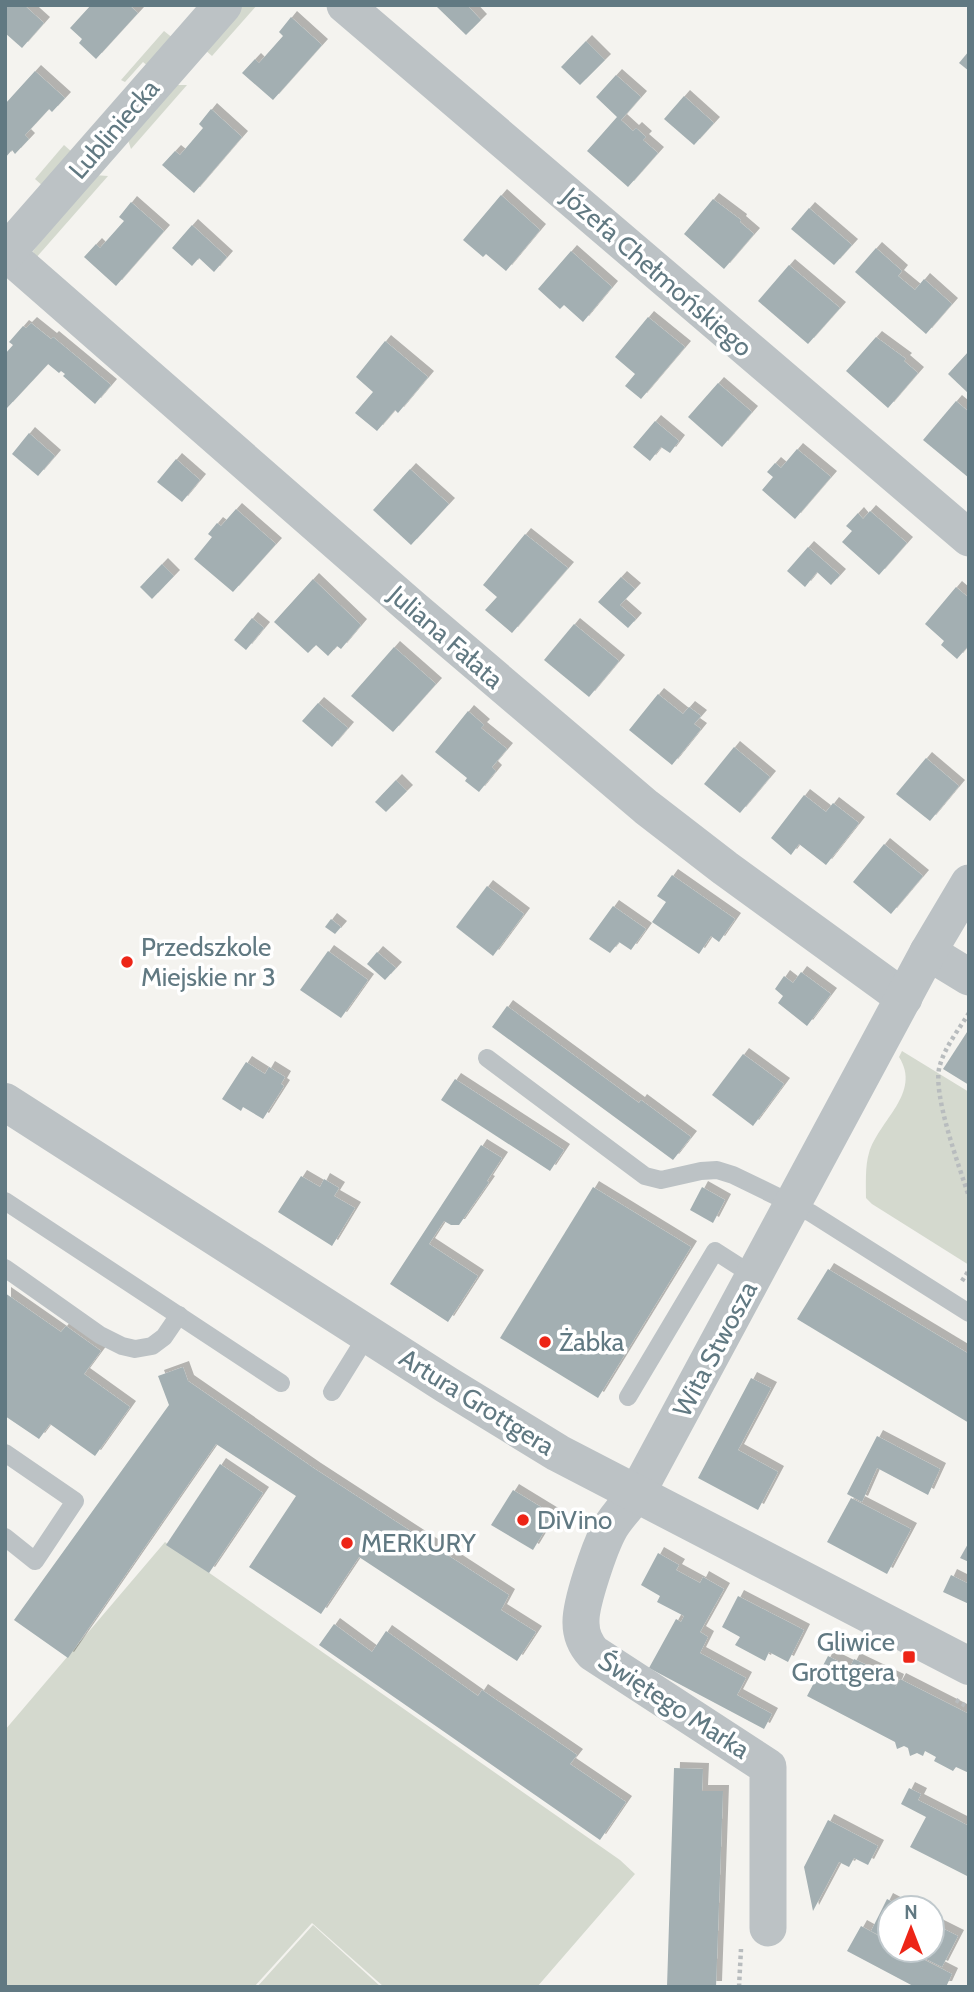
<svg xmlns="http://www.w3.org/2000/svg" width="974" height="1992" font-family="Cabin,sans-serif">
<defs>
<filter id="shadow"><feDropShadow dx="6" dy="-6" stdDeviation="0" flood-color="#0004"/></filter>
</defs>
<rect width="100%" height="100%" fill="#f4f3ef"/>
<!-- green -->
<g fill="#d4d9ce">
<path d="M242 5H257L212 56 204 49Z"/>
<path d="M164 31 174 39 149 67 143 62 125 82 121 80Z"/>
<path d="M172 85H187L131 149 127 137Z"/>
<path d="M64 145 73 153 44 187 35 179Z"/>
<path d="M94 175 108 176 35 259 33 251Z"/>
<path d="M902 1051 969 1092V1265L872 1204 866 1198C866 1184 865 1166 869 1153 879 1120 922 1093 899 1057Z"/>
<path d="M165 1542 620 1860 635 1874 537 1987H384L312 1923 254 1987H5V1730Z"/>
<path d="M313 1925 381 1987H257Z"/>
</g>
<!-- building -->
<g fill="#a3afb2" filter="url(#shadow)">
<path d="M5 5H24L44 23 22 48 5 33Z"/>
<path d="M91 5H129L138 13 96 59 79 43 82 39 70 28Z"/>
<path d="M439 5H467L481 20 466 35 437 7Z"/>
<path d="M291 17 322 45 273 100 242 73 255 59 259 63 283 36 279 32Z"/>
<path d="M586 41 605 60 580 85 561 67Z"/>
<path d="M969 51V71L959 63Z"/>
<path d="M35 71 65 98 52 112 49 109 25 135 29 139 15 154 12 150 5 158V104Z"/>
<path d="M616 75 641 97 621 120 633 131 636 128 646 137 643 140 658 153 628 187 587 151 617 117 596 97Z"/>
<path d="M684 96 714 123 694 145 664 119Z"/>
<path d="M211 109 242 137 194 193 162 165 175 151 180 155 203 128 199 124Z"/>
<path d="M501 195 540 230 506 271 486 254 483 257 463 240Z"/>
<path d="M713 199 741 220 740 222 754 234 724 269 684 234Z"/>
<path d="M131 202 164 231 116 286 84 257 96 244 100 248 124 221 119 217Z"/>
<path d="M809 208 852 245 834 265 791 229Z"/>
<path d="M192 225 227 257 214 272 199 258 192 266 172 248Z"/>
<path d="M876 248 902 271 898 276 915 290 924 279 952 304 926 334 855 272Z"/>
<path d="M571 251 612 287 583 322 564 305 560 309 538 289Z"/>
<path d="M789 265 840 308 808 344 758 301Z"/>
<path d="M648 317 685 347 641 399 625 386 635 374 615 357Z"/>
<path d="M31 323 51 339 53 337 111 385 95 404 63 376 65 374 61 371 59 373 48 364 7 408 5 407V354L13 345 9 342 23 326 26 328Z"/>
<path d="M876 337 906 359 904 361 918 373 888 408 846 371Z"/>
<path d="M385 341 428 377 398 413 395 410 377 431 355 413 373 392 356 377Z"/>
<path d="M969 351V394L948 374Z"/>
<path d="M718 383 752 412 722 447 688 417Z"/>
<path d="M956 401 969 412V478L923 440Z"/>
<path d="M655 421 679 441 670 453 661 447 650 461 633 447Z"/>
<path d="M29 433 55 456 38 476 12 454Z"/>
<path d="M797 449 831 477 795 519 762 490 773 477 767 472 775 463 781 468Z"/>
<path d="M176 459 200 480 182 502 157 482Z"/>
<path d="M410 469 449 504 411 545 373 510Z"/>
<path d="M236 509 276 544 233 592 194 559 212 537 208 534 217 523 221 526Z"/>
<path d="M870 511 907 543 879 575 842 542 852 531 846 526 858 513 863 519Z"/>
<path d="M525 534 568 568 512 633 485 610 497 597 483 585Z"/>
<path d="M808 547 840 575 831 585 817 572 805 587 787 571Z"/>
<path d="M162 564 174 576 152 599 140 587Z"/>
<path d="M621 577 635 589 620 605 636 619 628 628 598 602Z"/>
<path d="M313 579 361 625 341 649 337 646 328 656 316 645 308 653 274 622Z"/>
<path d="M956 587 969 598V645L957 659 941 645 944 641 925 624Z"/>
<path d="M252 618 264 628 246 650 234 640Z"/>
<path d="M574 624 619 661 589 697 544 660Z"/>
<path d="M394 647 436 684 393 732 351 696Z"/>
<path d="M658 694 683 714 689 707 701 716 694 724 701 729 672 765 629 730Z"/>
<path d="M318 703 348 728 332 747 302 721Z"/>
<path d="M468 711 484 725 481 728 507 749 492 767 496 771 479 792 465 781 467 778 435 752Z"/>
<path d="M734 747 770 777 740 813 704 784Z"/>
<path d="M926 758 959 786 930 821 896 794Z"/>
<path d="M396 780 407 791 386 812 375 802Z"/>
<path d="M804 795 826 812 833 803 859 823 826 865 799 844 791 855 771 838Z"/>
<path d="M884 844 923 876 891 914 853 882Z"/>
<path d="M672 875 735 919 719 942 711 936 699 954 652 922 666 902 657 896Z"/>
<path d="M487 886 524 914 493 956 456 927Z"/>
<path d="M613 906 646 929 631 950 619 942 610 953 589 939Z"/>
<path d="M331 919 341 927 335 934 325 927Z"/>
<path d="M328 951 368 980 341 1018 300 990Z"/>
<path d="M377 952 396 968 385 980 367 964Z"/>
<path d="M801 972 831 994 807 1026 778 1003 783 996 775 989 784 976 793 983Z"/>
<path d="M507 1006 639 1103 641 1100 691 1137 673 1160 492 1027Z"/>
<path d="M969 1029V1085L943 1069Z"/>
<path d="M743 1054 784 1084 753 1126 712 1095Z"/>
<path d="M246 1062 265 1074 269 1067 285 1077 281 1084 284 1086 263 1119 243 1107 241 1111 222 1099Z"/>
<path d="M455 1079 564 1150 550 1171 441 1100Z"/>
<path d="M481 1145 502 1158 487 1181 489 1182 459 1225H451L444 1221 429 1244 478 1276 448 1322 390 1284Z"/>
<path d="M301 1176 320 1187 324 1179 339 1188 334 1196 355 1208 332 1246 278 1212Z"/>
<path d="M593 1187 691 1247 598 1398 500 1338Z"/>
<path d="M702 1187 725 1200 713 1223 690 1210Z"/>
<path d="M828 1269 969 1354V1423L797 1319Z"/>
<path d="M5 1293 61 1332 66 1326 101 1351 84 1374 130 1407 95 1456 50 1424 39 1439 5 1416Z"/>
<path d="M183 1367 188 1381 315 1469 509 1595 501 1610 536 1632 517 1661 359 1557 321 1614 249 1567 296 1496 216 1444 68 1658 14 1620 169 1405 158 1376Z"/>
<path d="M751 1378 771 1388 738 1450 778 1472 758 1510 698 1478Z"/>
<path d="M877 1436 940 1469 928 1495 877 1468 862 1502 847 1494Z"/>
<path d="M220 1464 263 1493 209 1573 166 1545Z"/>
<path d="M513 1490 554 1515 533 1550 491 1525Z"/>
<path d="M851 1498 911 1529 887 1574 827 1542Z"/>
<path d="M969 1542V1562L960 1558Z"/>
<path d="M658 1553 679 1565 676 1570 700 1583 703 1577 724 1589 700 1632 708 1637 700 1653 746 1678 737 1695 772 1714 764 1729 649 1668 676 1619 681 1622 684 1616 657 1602 660 1596 641 1585Z"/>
<path d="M951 1575 969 1584V1604L943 1592Z"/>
<path d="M738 1596 804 1630 788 1662 769 1652 765 1661 735 1645 740 1637 722 1627Z"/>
<path d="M334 1624 372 1652 386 1631 478 1696 482 1690 577 1755 570 1764 626 1802 600 1840 319 1645Z"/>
<path d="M828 1656 850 1667 854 1659 898 1680 895 1688 900 1679 969 1714V1773L956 1767 953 1771 934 1761 936 1757 925 1751 923 1756 917 1753 910 1756 908 1748 904 1746 897 1749 895 1742 807 1696Z"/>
<path d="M674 1768 703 1769 702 1791H723L716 1987H667Z"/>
<path d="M909 1788 921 1794 918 1800 969 1826V1877L910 1847 926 1817 901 1804Z"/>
<path d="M828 1820 878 1846 868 1865 854 1858 849 1867 839 1862 813 1911 804 1867Z"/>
<path d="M887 1899 904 1908H890V1941L871 1931Z"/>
<path d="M932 1923 958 1936 942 1967 908 1950H932Z"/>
<path d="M861 1926 890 1942V1950H905L952 1974 946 1987H915L847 1951Z"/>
</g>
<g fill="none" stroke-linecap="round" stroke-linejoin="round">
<!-- path -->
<g stroke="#b8bcbe" stroke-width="4.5" stroke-dasharray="3.5 3.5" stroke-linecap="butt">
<path d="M969 1013C959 1029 945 1047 940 1065 931 1092 960 1168 969 1197"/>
<path d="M962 1281 969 1270"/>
<path d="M956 1700 969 1708"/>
<path d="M739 1987 741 1949"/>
</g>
<!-- service -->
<g stroke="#bcc2c5" stroke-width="18">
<path d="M487 1058 645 1176 661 1180 701 1171 717 1170 733 1175 811 1213 969 1313"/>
<path d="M5 1201 281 1383"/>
<path d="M5 1268 100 1335 122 1346 135 1349 152 1346 164 1337 179 1315"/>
<path d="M332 1392 368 1334"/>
<path d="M628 1397 715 1251 754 1276"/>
<path d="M5 1453 75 1501 35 1561 5 1537"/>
</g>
<!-- minor -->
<g stroke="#bcc2c5" stroke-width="37">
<path d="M345 5 969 538"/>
<path d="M6 253 410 606 646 807 725 868 904 998"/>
<path d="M928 952 969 977"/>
<path d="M768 1928V1767L593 1653C585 1644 581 1635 581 1623 580 1604 600 1546 610 1528 617 1516 628 1505 637 1493L928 952 969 883"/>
</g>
<!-- tertiary -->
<g stroke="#bcc2c5" stroke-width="38">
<path d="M5 254 223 5"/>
<path d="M5 1102 447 1385 558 1453 969 1666"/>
</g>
</g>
<!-- markers -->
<g fill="#ed2517" stroke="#fff" stroke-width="2.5">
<circle cx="127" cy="962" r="7"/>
<circle cx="545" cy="1342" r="7"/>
<circle cx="523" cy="1520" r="7"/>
<circle cx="347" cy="1543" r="7"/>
<rect x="902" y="1650" width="14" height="14" rx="3.5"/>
</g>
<g text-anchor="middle" stroke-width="7" stroke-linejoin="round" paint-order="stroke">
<!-- street labels -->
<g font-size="26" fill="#617982" stroke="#fff">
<text transform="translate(114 129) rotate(-49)" y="9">Lubliniecka</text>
<text transform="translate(657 272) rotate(41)" y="9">Józefa Chełmońskiego</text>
<text transform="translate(446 637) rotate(41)" y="9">Juliana Fałata</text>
<text transform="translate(715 1349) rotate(-62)" y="9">Wita Stwosza</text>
<text transform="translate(477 1402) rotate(32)" y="9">Artura Grottgera</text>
<text transform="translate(674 1705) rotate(33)" y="9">Świętego Marka</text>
</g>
<!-- poi labels -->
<g font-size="26" fill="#617982" stroke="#fff" text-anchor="start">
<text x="141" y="956">Przedszkole<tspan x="141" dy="30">Miejskie nr 3</tspan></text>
<text x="559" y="1351">Żabka</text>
<text x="537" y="1529">DiVino</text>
<text x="361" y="1552">MERKURY</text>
<text x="895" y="1651" text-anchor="end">Gliwice<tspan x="895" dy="30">Grottgera</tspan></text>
</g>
</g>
<!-- border -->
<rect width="974" height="1992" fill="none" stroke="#617982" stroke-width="14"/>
<!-- north arrow -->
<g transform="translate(911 1929)"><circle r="33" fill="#ffffff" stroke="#c0c9cd" stroke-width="2"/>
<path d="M0-5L12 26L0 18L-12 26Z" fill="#ed2517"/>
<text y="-10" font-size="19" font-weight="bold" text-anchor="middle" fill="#617982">N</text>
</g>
</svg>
